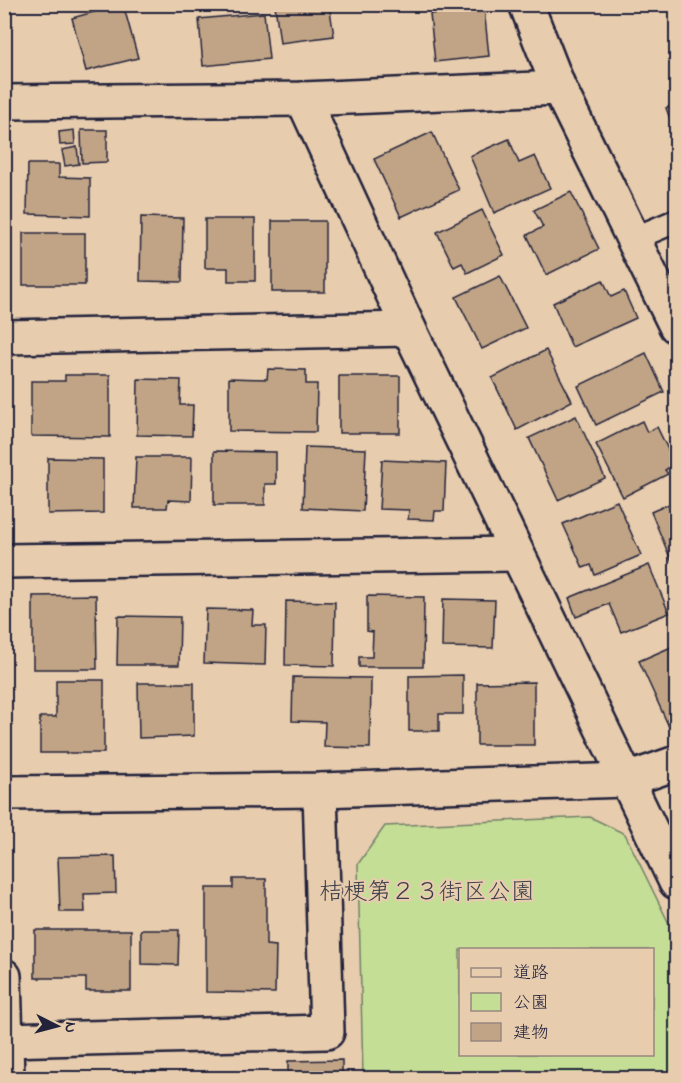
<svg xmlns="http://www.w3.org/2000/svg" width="681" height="1083" font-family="'Indie Flower','Klee One',sans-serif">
<rect width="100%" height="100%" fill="#e7ccae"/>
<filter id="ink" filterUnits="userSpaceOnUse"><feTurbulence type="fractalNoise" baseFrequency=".0167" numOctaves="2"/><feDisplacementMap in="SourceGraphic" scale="12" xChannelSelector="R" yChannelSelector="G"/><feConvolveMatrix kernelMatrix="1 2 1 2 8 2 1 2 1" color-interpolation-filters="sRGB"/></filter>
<g filter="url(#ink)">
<!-- green -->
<path fill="#c4de95" stroke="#738068" stroke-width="1.5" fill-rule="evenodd" d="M590 817 625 834 676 938V1078H363L358 864 385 826ZM460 950H652V1054H460Z"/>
<!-- building -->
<g fill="#c0a485" stroke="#22223b" stroke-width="1.5">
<path d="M123 4 138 58 86 71 72 18Z"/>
<path d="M329 4 334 36 280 43 275 5Z"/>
<path d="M412 4H455L413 11Z"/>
<path d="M484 8 489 56 435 62 430 14Z"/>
<path d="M264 13 269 59 203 66 199 19Z"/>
<path d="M676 104V135L666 108Z"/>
<path d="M74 130 75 144 60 145 59 132Z"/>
<path d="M81 130H107V162L82 163Z"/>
<path d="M432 132 459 190 401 217 374 159Z"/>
<path d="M509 139 519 163 535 156 550 188 494 213 470 156Z"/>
<path d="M77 147 79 164 65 166 62 150Z"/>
<path d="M28 164H59V177L90 178V216L27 214Z"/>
<path d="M571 192 599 249 546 275 527 235 543 227 534 210Z"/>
<path d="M482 210 504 255 467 273 462 263 454 267 437 232Z"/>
<path d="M141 217 183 218 182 282 140 281Z"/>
<path d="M205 219H255V281H228V268H205Z"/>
<rect x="272" y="221" width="53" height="71"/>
<rect x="23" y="233" width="62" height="52"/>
<path d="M500 276 526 328 482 349 456 297Z"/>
<path d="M603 280 611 297 624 291 636 318 572 347 553 303Z"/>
<path d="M546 350 572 401 517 430 492 378Z"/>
<path d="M646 353 664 392 596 425 578 386Z"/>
<path d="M268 369 306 370V384H317L316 432 229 431V378L267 379Z"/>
<path d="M65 375H110V437L31 436V381H65Z"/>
<rect x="339" y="376" width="61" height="57"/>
<path d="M138 379 181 380 180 405H193L192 436 137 435Z"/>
<path d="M576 416 605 478 558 500 529 438Z"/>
<path d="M642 421 647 432 657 427 675 464 665 470 668 474 623 497 596 444Z"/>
<path d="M305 447 366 449 363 511 303 508Z"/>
<path d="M214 451 276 452V484H265V505H214Z"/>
<path d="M136 457H192L191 501 168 500 167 508H134Z"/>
<path d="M48 458 103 459V513L48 514Z"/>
<path d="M382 460 446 463 444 511H435L434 520 408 519 409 510 379 509Z"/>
<path d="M617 501 641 555 595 575 591 565 583 568 563 524Z"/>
<path d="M676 501V557L671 560 651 512Z"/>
<path d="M649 565 669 613 621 632 609 604 576 617 569 598Z"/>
<path d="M96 595 97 669H33V596Z"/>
<path d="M367 596 424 597 423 667H359V657H372L373 632 367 631Z"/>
<path d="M443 599 495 600 493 648 442 647Z"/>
<path d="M286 601 335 602 334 666 285 665Z"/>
<path d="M206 609 253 610 252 625H266L265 665 204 663Z"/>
<path d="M118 616 180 617 179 665H117Z"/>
<path d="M676 645V726L670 729 639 661Z"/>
<path d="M463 675V714H439V731H409V676Z"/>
<path d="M293 677 371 678 370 748 324 747 325 722 292 721Z"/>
<path d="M56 680H104V753H40V717H56Z"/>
<path d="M534 682V745H477V683Z"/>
<path d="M138 683H194V736L139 738Z"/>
<path d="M115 856 116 893 84 894 85 912H60L58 857Z"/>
<path d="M233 879H266V945L276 946 275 993 206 992V888H233Z"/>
<path d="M35 930H131V991H86V978H35Z"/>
<path d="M141 930H179L178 965 141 964Z"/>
<path d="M342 1060V1078H288V1061Z"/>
</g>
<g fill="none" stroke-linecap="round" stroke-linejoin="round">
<!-- service casing -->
<g stroke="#22223b" stroke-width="27">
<path id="service" d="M633 239 676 221"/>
</g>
<!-- minor casing -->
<g stroke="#22223b" stroke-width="38">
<g id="minor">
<path d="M303 99 409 329 676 882"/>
<path d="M4 102 303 99 559 88"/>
<path d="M4 337 409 329"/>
<path d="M4 561 516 554"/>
<path d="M4 976 7 1078"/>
<path d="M4 1040 327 1032 320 790"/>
</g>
</g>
<!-- tertiary casing -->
<g stroke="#22223b" stroke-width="38">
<g id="tertiary">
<path d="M526 4 559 88 676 326"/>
<path d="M4 793 320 790 627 780 676 763"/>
</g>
</g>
<!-- service -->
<use href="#service" stroke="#e7ccae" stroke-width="22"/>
<!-- minor -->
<use href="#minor" stroke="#e7ccae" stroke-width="33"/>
<!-- tertiary -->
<use href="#tertiary" stroke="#e7ccae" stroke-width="33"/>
</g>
</g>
<g text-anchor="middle" stroke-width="4.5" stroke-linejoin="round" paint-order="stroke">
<!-- park labels -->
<g font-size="24" fill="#3a3e48" stroke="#e7ccae">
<text x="427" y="899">桔梗第２３街区公園</text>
</g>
</g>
<!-- margin -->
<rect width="681" height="1083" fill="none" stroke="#e7ccae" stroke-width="24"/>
<rect x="12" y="12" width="657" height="1059" fill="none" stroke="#22223b" stroke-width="2" filter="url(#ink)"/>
<!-- legend -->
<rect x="459" y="948" width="195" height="108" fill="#e7ccae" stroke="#988880" stroke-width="1.5"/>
<rect x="471" y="968" width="30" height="9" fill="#e7ccae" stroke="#988880" stroke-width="1.5"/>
<text x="513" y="978" font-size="18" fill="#22223b">道路</text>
<rect x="471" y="993" width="30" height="18" fill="#c4de95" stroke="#988880" stroke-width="1.5"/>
<text x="513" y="1008" font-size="18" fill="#22223b">公園</text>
<rect x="471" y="1023" width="30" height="18" fill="#c0a485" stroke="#988880" stroke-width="1.5"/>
<text x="513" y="1038" font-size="18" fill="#22223b">建物</text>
<!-- north arrow -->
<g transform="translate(57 1026) rotate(96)" stroke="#e7ccae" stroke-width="4.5" paint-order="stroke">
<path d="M0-4.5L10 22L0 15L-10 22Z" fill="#22223b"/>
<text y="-9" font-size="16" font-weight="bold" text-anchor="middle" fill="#22223b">N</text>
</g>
</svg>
